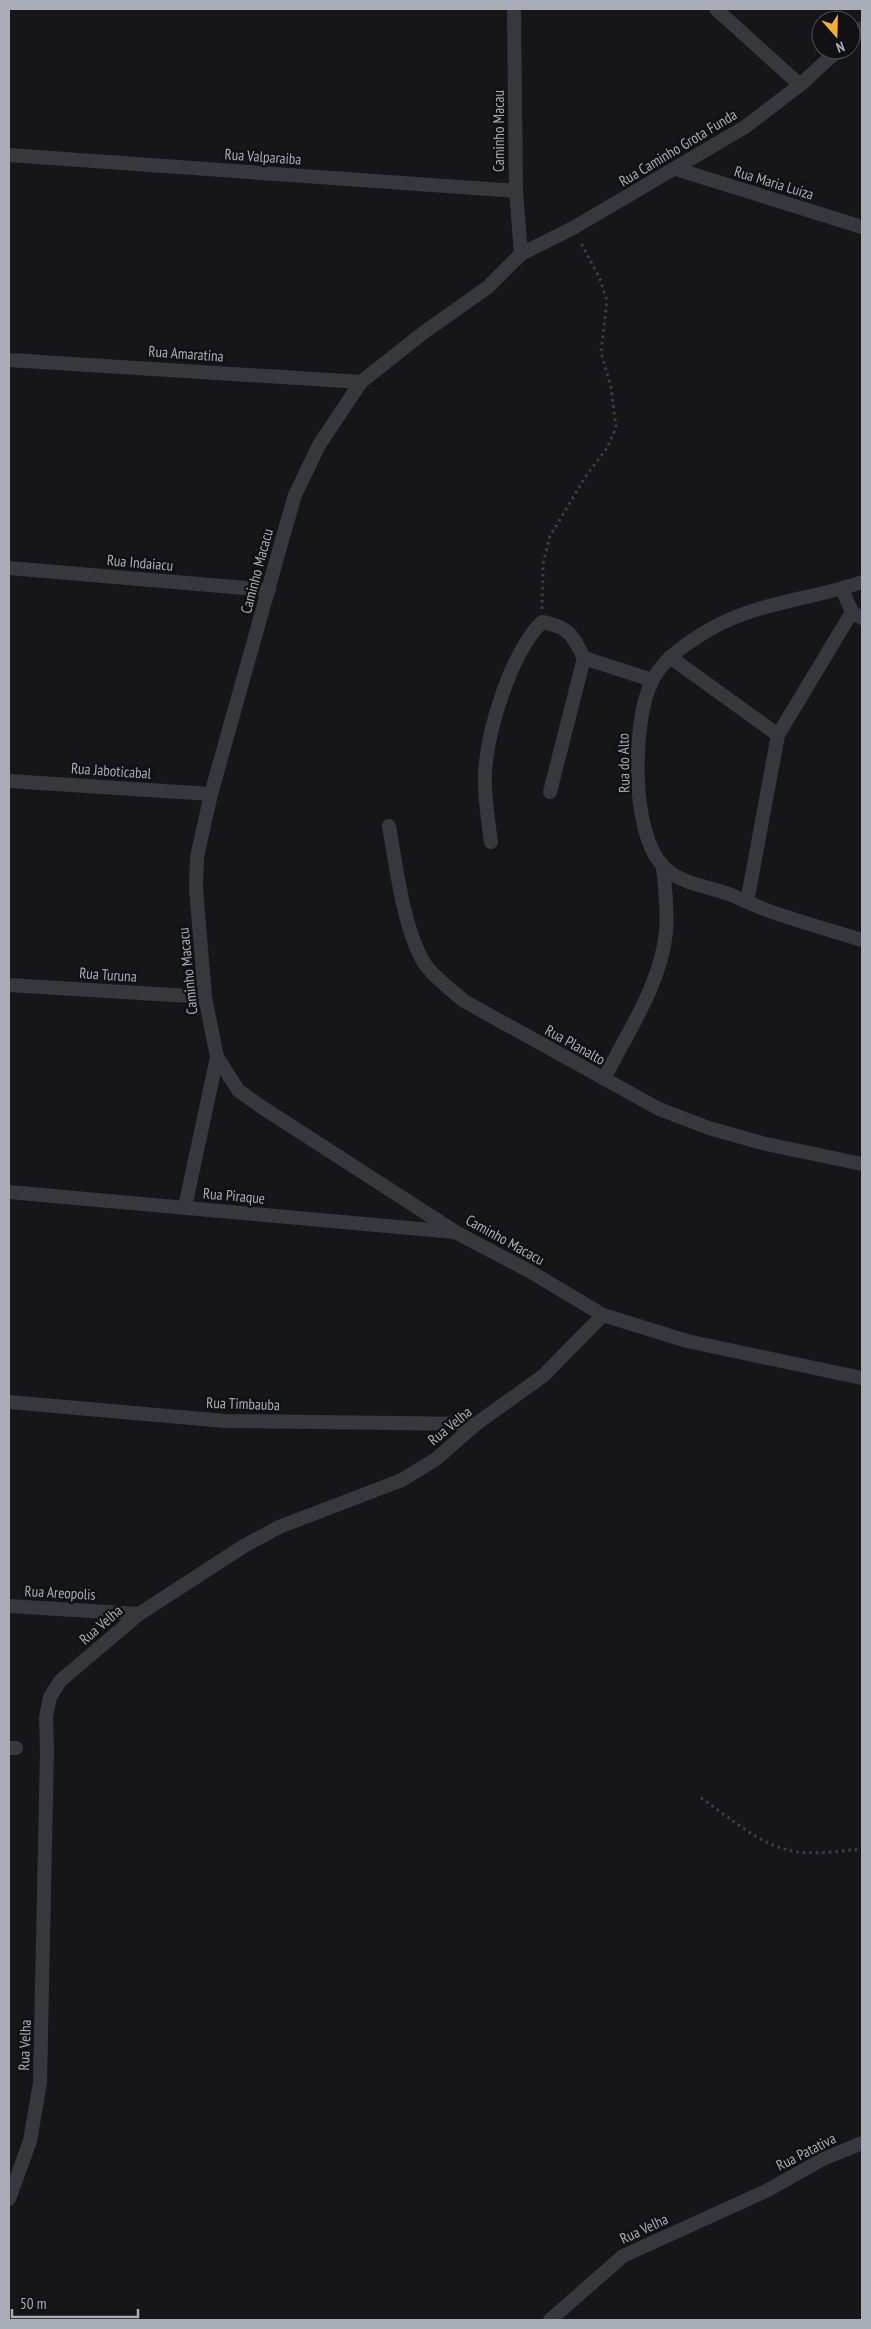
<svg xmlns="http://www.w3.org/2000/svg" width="871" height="2329" font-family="'PT Sans Narrow',sans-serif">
<rect width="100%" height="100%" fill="#161618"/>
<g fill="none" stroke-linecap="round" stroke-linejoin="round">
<!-- path -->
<g stroke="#3d3f44" stroke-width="3" stroke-dasharray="2.5 4" stroke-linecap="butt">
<path d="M542 609 543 564 550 536 586 476 607 448 616 428 611 387 601 352 607 301 600 279 580 241"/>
<path d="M701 1798C728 1816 757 1843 788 1850 812 1856 838 1851 862 1849"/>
</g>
<!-- minor -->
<g stroke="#37383d" stroke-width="14">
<path d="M514 9 516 191 521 254"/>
<path d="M716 9 800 85"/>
<path d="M851 38 862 28"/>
<path d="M838 50 800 85 745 127 573 228 521 254 488 287 423 333 361 382 319 445 295 495 286 526 211 794 197 857 196 889 205 997 217 1057 238 1090 260 1106 457 1233 531 1272 603 1315 687 1341 862 1378"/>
<path d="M9 155 516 191"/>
<path d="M676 169 862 227"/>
<path d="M9 360 361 382"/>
<path d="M9 568 269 590"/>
<path d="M862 582C811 600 755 602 707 631 687 643 663 659 652 681 632 721 630 834 664 867 679 883 706 886 726 893 743 899 758 908 775 913 804 923 833 931 862 940"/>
<path d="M842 589 852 612 862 618"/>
<path d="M670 657 778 735"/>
<path d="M9 781 211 794"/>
<path d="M550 792 584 658"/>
<path d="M389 826C396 865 404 935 427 967 438 980 451 990 464 1001L659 1109 709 1128 762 1143 862 1164"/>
<path d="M491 842C488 819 484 797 485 774 487 730 511 653 542 622 569 627 572 634 584 658L652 680"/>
<path d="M747 902 778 735 852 612"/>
<path d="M9 985 205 997"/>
<path d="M604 1079C627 1033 661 984 666 932 668 910 665 888 663 867"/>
<path d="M9 1192 454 1232"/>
<path d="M185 1207 217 1057"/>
<path d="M9 1402 225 1421 476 1424"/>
<path d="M9 1606 139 1614"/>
<path d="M9 1748H16"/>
<path d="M9 2199 30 2141 40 2083 47 1749 46 1717 50 1697 60 1681 139 1614 244 1546 279 1527 402 1480 436 1459 476 1424 543 1376 603 1315"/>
<path d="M550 2320 623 2256 766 2191 823 2159 862 2143"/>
</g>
</g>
<g text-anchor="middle" stroke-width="5" stroke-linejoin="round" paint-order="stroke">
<!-- street labels -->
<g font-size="15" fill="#a8adb8" stroke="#111113">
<text transform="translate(499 131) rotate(-90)" y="5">Caminho Macau</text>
<text transform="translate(678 148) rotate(-31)" y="5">Rua Caminho Grota Funda</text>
<text transform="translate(263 157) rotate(4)" y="5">Rua Valparaiba</text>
<text transform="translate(774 183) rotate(17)" y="5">Rua Maria Luiza</text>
<text transform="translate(186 354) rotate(4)" y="5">Rua Amaratina</text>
<text transform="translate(140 563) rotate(5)" y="5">Rua Indaiacu</text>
<text transform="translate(257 571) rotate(-75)" y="5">Caminho Macacu</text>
<text transform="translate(624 763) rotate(-91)" y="5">Rua do Alto</text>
<text transform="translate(111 771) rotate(4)" y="5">Rua Jaboticabal</text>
<text transform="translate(188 971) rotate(-96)" y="5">Caminho Macacu</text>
<text transform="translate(108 975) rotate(4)" y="5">Rua Turuna</text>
<text transform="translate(575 1045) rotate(29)" y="5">Rua Planalto</text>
<text transform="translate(234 1196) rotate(5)" y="5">Rua Piraque</text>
<text transform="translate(505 1240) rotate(29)" y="5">Caminho Macacu</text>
<text transform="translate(243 1404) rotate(2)" y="5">Rua Timbauba</text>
<text transform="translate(450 1426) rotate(-39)" y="5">Rua Velha</text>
<text transform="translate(60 1593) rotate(3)" y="5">Rua Areopolis</text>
<text transform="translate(101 1625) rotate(-41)" y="5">Rua Velha</text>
<text transform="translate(25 2045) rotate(-88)" y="5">Rua Velha</text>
<text transform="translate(806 2152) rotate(-27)" y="5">Rua Patativa</text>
<text transform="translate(644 2229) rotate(-25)" y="5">Rua Velha</text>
</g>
</g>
<!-- border -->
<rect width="871" height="2329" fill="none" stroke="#a8adb8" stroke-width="20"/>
<!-- north arrow -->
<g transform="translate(836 35) rotate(160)"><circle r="24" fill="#111113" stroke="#4d4f55"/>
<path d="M0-4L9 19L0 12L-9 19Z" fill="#f2b134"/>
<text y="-8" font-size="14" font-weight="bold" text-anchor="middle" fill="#a8adb8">N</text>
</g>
<!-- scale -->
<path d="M12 2309v8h126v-8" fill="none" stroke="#a8adb8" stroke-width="2.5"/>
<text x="20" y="2309" font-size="15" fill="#a8adb8" stroke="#111113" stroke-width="4" paint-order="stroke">50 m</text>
</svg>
